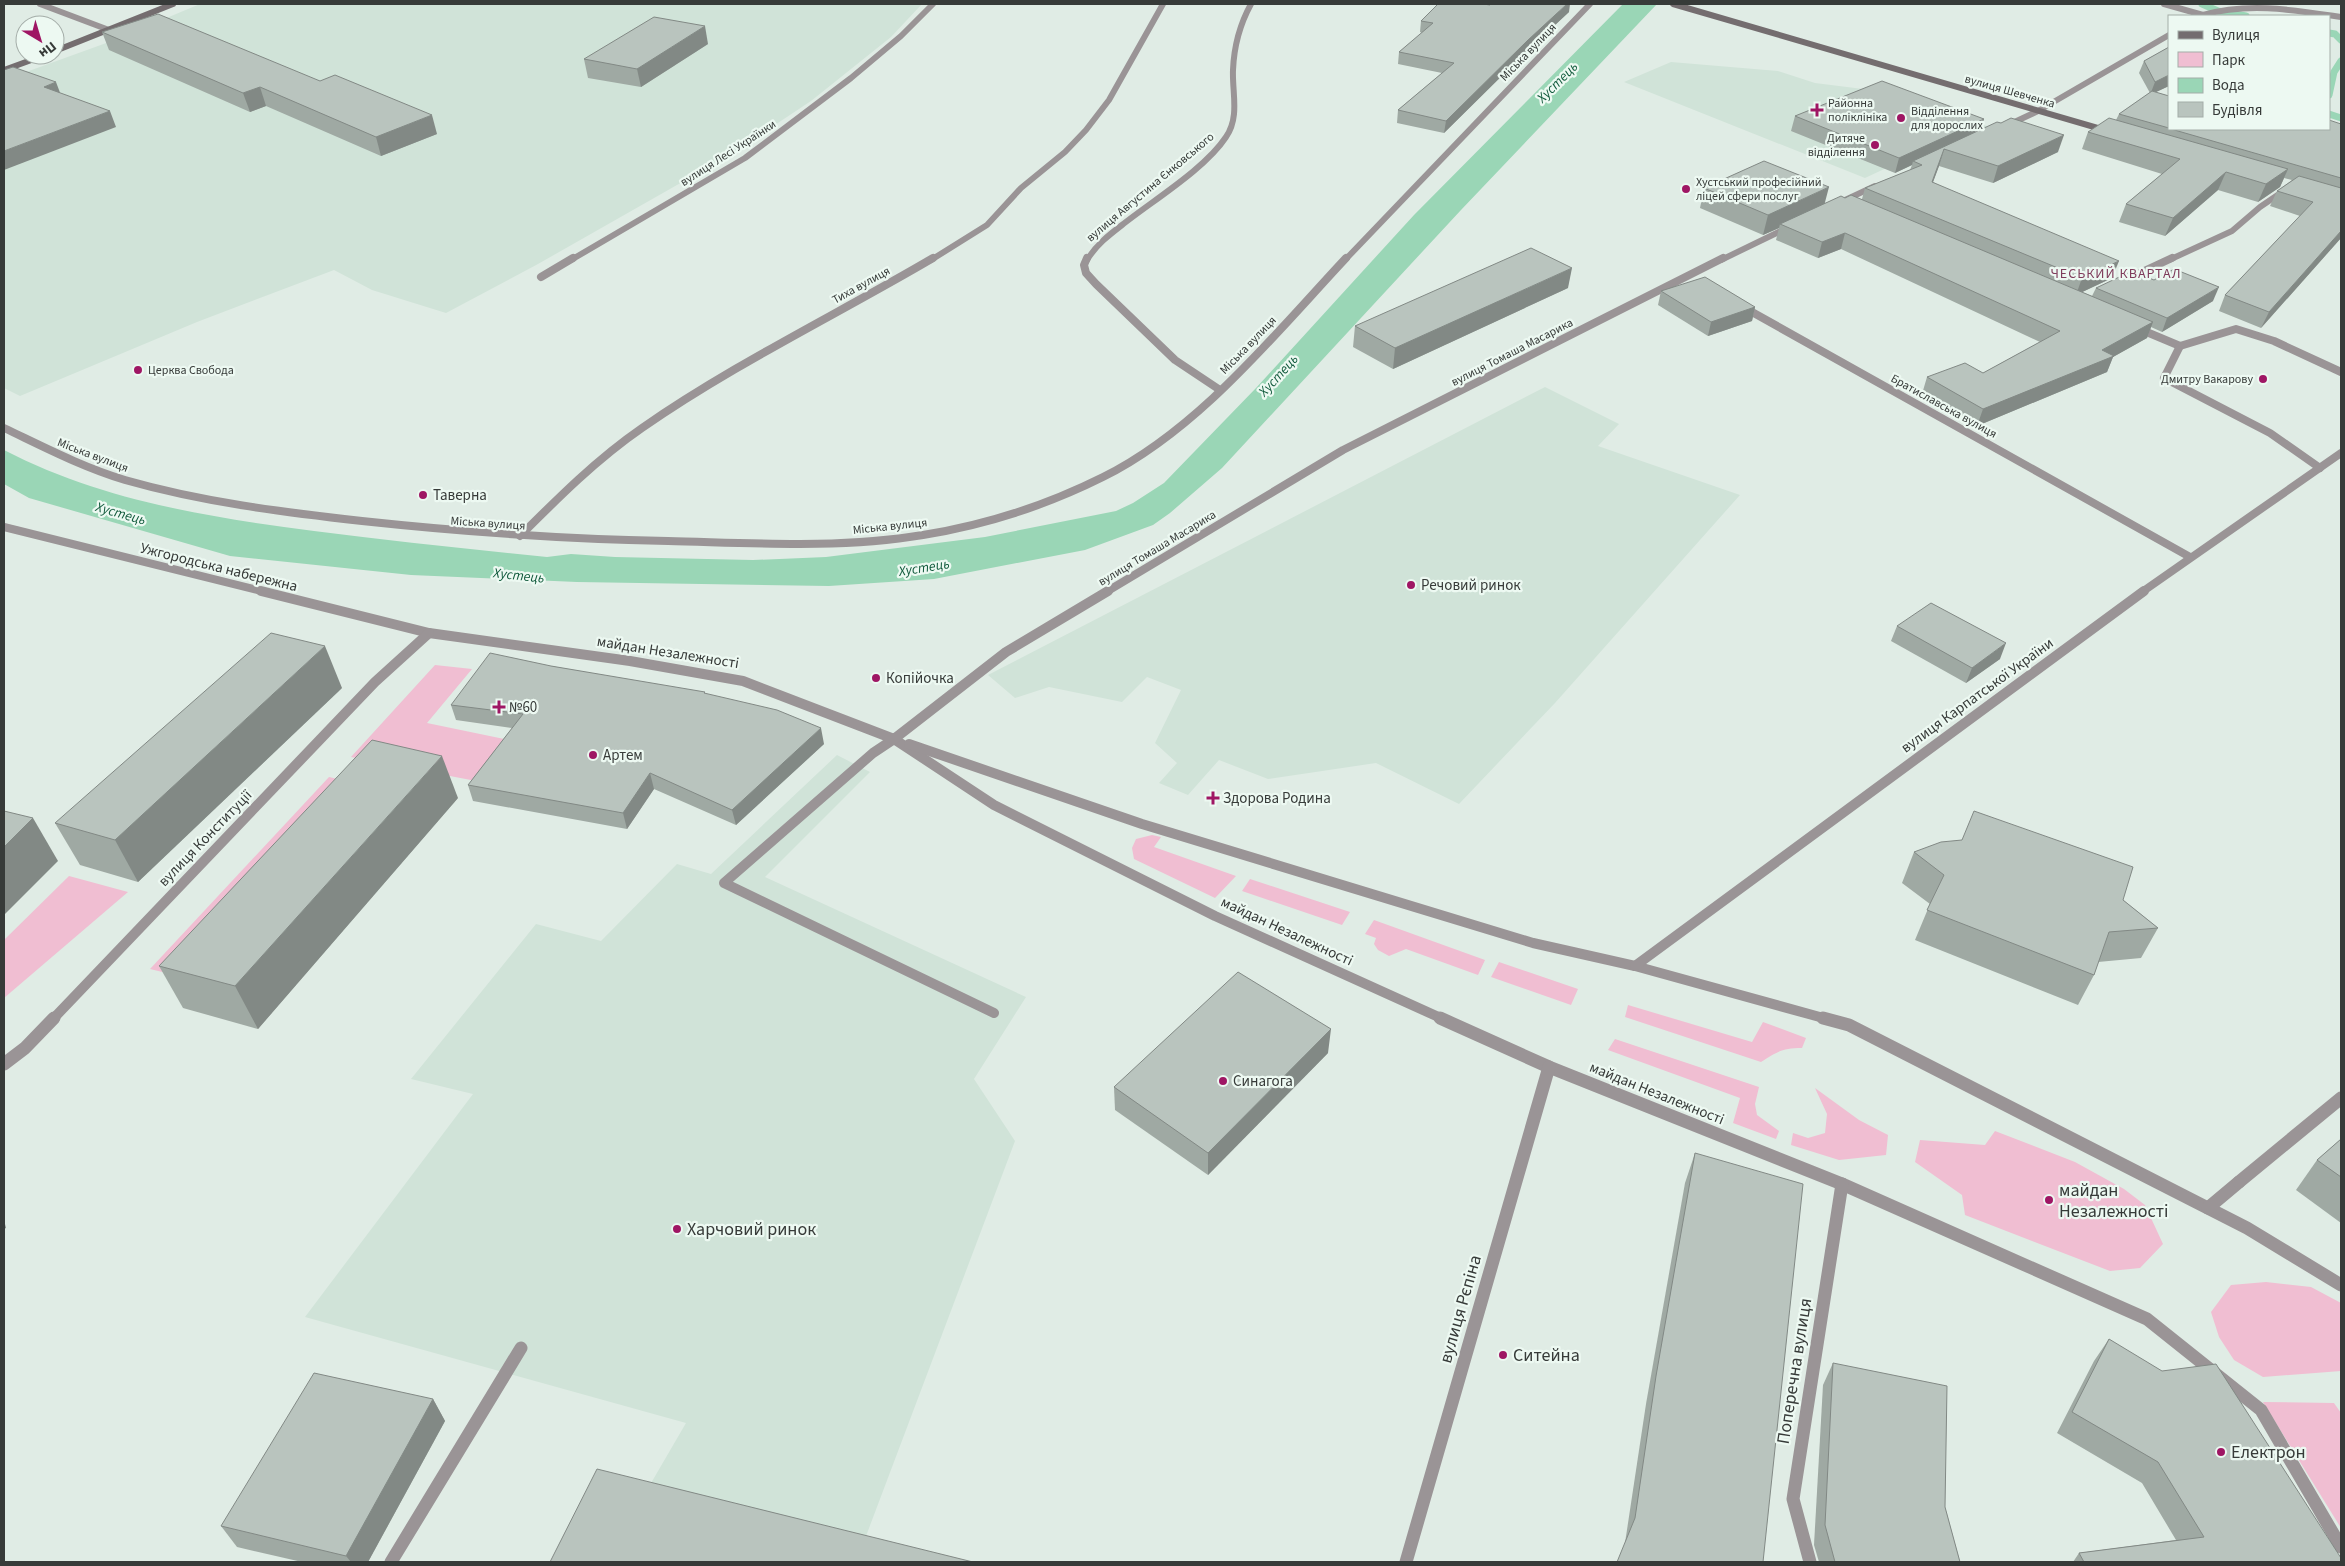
<svg xmlns="http://www.w3.org/2000/svg" width="2345" height="1566" font-family="'Source Sans 3',sans-serif">
<rect width="100%" height="100%" fill="#e0ece5"/>
<!-- built -->
<g fill="#d0e3d8">
<path d="M200 4H922L891 37 811 101 728 156 538 264 446 313 372 290 334 270 197 322 20 396 4 388V80L109 42Z"/>
<path d="M1671 62 1778 71 1815 83 1887 92 1992 128 1895 164 1865 178 1624 82Z"/>
<path d="M1545 387 1619 424 1598 446 1740 495 1555 703 1459 804 1376 763 1268 779 1219 760 1188 795 1159 783 1177 763 1155 743 1181 690 1147 677 1122 702 1049 687 1015 698 988 675Z"/>
<path d="M837 755 870 772 765 877 1026 997 974 1079 1015 1141 857 1560 640 1502 686 1423 305 1317 473 1094 411 1079 536 924 601 941 677 864 711 874Z"/>
</g>
<!-- green -->
<g fill="#f0bed2">
<path d="M435 665 472 669 427 723 509 740 476 781 351 757Z"/>
<path d="M329 777 359 784 183 977 150 969Z"/>
<path d="M1152 835 1161 837 1154 847 1236 876 1215 898 1134 859 1132 848 1136 839Z"/>
<path d="M69 876 128 892 4 998V940Z"/>
<path d="M1250 879 1350 912 1342 925 1242 891Z"/>
<path d="M1374 920 1485 960 1478 975 1406 949 1389 956 1378 950 1374 944 1376 938 1365 934Z"/>
<path d="M1499 962 1578 989 1571 1005 1491 977Z"/>
<path d="M1628 1005 1752 1042 1763 1022 1806 1038 1802 1048C1782 1048 1777 1052 1761 1062L1625 1017Z"/>
<path d="M1615 1039 1759 1087 1755 1104 1757 1115 1779 1131 1776 1139 1733 1123 1740 1098 1608 1050Z"/>
<path d="M1815 1088 1859 1120 1888 1135 1886 1155 1839 1160 1791 1145 1793 1133 1808 1138 1825 1133 1827 1114Z"/>
<path d="M1995 1131 2075 1162 2124 1189 2145 1205 2163 1244 2140 1268 2110 1271 1965 1215 1962 1195 1915 1162 1920 1140 1985 1145Z"/>
<path d="M2266 1282 2311 1287 2341 1303V1371L2263 1377 2234 1360 2219 1337 2211 1312 2231 1285Z"/>
<path d="M2263 1402 2334 1403 2341 1413V1528Z"/>
</g>
<!-- water -->
<path fill="#9ad6b6" d="M1623 4H1657L1461 210 1222 468 1170 513 1153 525 1085 550 934 579 829 586 577 582 411 575 230 556 29 498 4 484V450C100 500 207 517 314 531 391 541 469 549 547 557L571 554 615 557 753 560 826 557 985 537 1116 511 1133 503 1164 483 1256 388 1414 215Z"/>
<g fill="none" stroke-linecap="round" stroke-linejoin="round">
<!-- stream -->
<g stroke="#9ad6b6" stroke-width="7">
<path d="M2202 4 2218 11 2246 16"/>
<path d="M2329 33 2335 34 2341 40"/>
<path d="M2329 95 2334 72 2341 61"/>
<path d="M2329 114 2341 118"/>
</g>
<!-- pedestrian-far1 -->
<g stroke="#9a9496" stroke-width="10">
<path d="M894 739 994 805 1215 916 1443 1019"/>
<path d="M894 739 873 753 724 883 994 1013"/>
<path d="M909 744 1142 824 1533 943 1635 966 1827 1019"/>
</g>
<!-- pedestrian -->
<g stroke="#9a9496" stroke-width="13">
<path d="M1440 1018 1549 1067 1842 1184 2147 1319 2261 1410 2341 1547"/>
<path d="M1823 1018 1849 1025 2247 1228 2341 1285"/>
<path d="M2208 1208 2239 1182"/>
<path d="M391 1562 521 1348"/>
<path d="M1406 1562 1549 1067"/>
<path d="M1810 1562 1793 1499 1842 1184"/>
</g>
<!-- minor-far3 -->
<g stroke="#9a9496" stroke-width="6">
<path d="M40 4 109 30"/>
<path d="M2164 4 2203 15 2201 16"/>
<path d="M2203 15C2249 2 2294 10 2341 17"/>
<path d="M2006 126 2038 111 2169 35"/>
<path d="M1843 201 1875 186"/>
<path d="M571 260 745 158 851 78 901 36 933 4"/>
<path d="M931 260 987 225 1021 188 1065 152 1086 130 1109 100 1163 4"/>
<path d="M1087 260C1096 245 1109 235 1122 225 1152 201 1205 169 1226 137 1240 117 1232 92 1233 70 1234 46 1240 24 1251 4"/>
<path d="M1345 260 1590 4"/>
<path d="M1721 260 1789 227"/>
<path d="M2169 260 2232 231 2260 207 2285 190"/>
</g>
<!-- minor-far2 -->
<g stroke="#9a9496" stroke-width="8">
<path d="M1087 258 1084 265 1086 273 1096 284 1175 360 1220 390"/>
<path d="M541 277 573 258"/>
<path d="M2127 279 2172 258"/>
<path d="M1743 307 2190 557"/>
<path d="M2137 328 2180 346"/>
<path d="M4 428C44 447 82 467 125 480 202 502 282 512 362 521 464 532 565 539 668 541 753 543 839 549 923 535 985 525 1047 505 1103 477 1198 430 1274 335 1346 258"/>
<path d="M2320 468 2270 433 2164 378 2180 346 2236 329 2274 341 2341 372"/>
<path d="M4 527 266 592"/>
<path d="M520 536C558 498 597 459 642 428 734 364 836 315 933 258"/>
<path d="M1106 592 1343 450 1723 258"/>
<path d="M2142 592 2341 453"/>
</g>
<!-- minor-far1 -->
<g stroke="#9a9496" stroke-width="10">
<path d="M261 591 429 633 630 661 743 681 894 739 1006 652 1108 591"/>
<path d="M1635 966 2144 591"/>
<path d="M53 1019 375 682 429 633"/>
</g>
<!-- minor -->
<g stroke="#9a9496" stroke-width="13">
<path d="M4 1064 25 1048 54 1018"/>
<path d="M2239 1182 2341 1098"/>
</g>
<!-- secondary -->
<g stroke="#746d6f" stroke-width="6">
<path d="M1673 4 2108 131"/>
<path d="M55 51 173 4"/>
<path d="M4 70 45 55"/>
</g>
</g>
<!-- wall -->
<g fill="#9fa9a3">
<path d="M1490 5 1569 12 1526 52 1444 133 1397 123 1398 110 1442 73 1398 64 1399 52 1422 33 1420 32 1421 21Z"/>
<path d="M102 32 437 134 381 156 266 106 250 112 109 50Z"/>
<path d="M708 44 641 87 588 78 584 59Z"/>
<path d="M2169 47V86L2155 92 2169 96V129H2329L2341 124V238L2261 328 2219 311 2225 295 2300 216 2270 206 2277 191 2292 180 2284 178 2280 187 2258 202 2218 190 2165 236 2119 222 2126 204 2162 174 2082 149 2088 132 2116 120 2119 114 2150 93 2139 73 2144 61Z"/>
<path d="M1795 116 1984 119 1980 130 2058 152 1993 183 1939 166 1933 182 2112 278 2082 292 2092 296 2096 288 2154 280 2213 301 2162 332 2151 327 2147 338 2113 357 2107 372 1977 426 1922 394 1927 377 1983 373 2040 342 1841 249 1818 258 1776 240 1779 228 1763 235 1700 208 1704 188 1825 203 1845 198 1862 199 1865 188 1910 170 1912 165 1895 173 1791 131Z"/>
<path d="M1568 288 1393 369 1353 347 1355 326Z"/>
<path d="M1661 291 1755 307 1752 321 1708 336 1658 305Z"/>
<path d="M1897 626 2000 659 1966 683 1891 641Z"/>
<path d="M551 666 705 694 824 744 736 825 654 789 627 829 473 801 468 785 512 728 456 720 451 705Z"/>
<path d="M342 688 138 882 80 865 55 823Z"/>
<path d="M458 798 258 1029 183 1008 159 966Z"/>
<path d="M1914 852 2123 900 2158 928 2141 958 2098 962 2094 975 2078 1005 1915 940 1930 904 1902 883Z"/>
<path d="M1328 1053 1208 1175 1115 1110 1114 1087Z"/>
<path d="M2341 1139V1223L2296 1190 2317 1160Z"/>
<path d="M1695 1153 1763 1562 1625 1543 1646 1404 1685 1183Z"/>
<path d="M2109 1339 2341 1562H2073L2079 1553 2176 1540 2142 1483 2057 1433 2094 1361Z"/>
<path d="M1833 1363 1945 1507 1960 1562H1819L1814 1545 1823 1385Z"/>
<path d="M433 1399 445 1421 368 1562H302L237 1547 221 1526Z"/>
</g>
<!-- shaded-wall -->
<g fill="#828985">
<path d="M1567 4H1570L1569 12 1526 52 1444 133 1446 121 1528 40Z"/>
<path d="M705 26 708 44 641 87 637 69Z"/>
<path d="M2169 75V86L2150 95 2155 82Z"/>
<path d="M56 82 62 98 44 87Z"/>
<path d="M260 87 266 106 250 112 243 93Z"/>
<path d="M110 111 116 127 4 170V151Z"/>
<path d="M432 115 437 134 381 156 376 137Z"/>
<path d="M1984 119 1979 133 1944 150 1939 166 1927 198 1932 182 1944 150 1913 161 1912 165 1895 173 1899 158Z"/>
<path d="M2064 135 2058 152 1993 183 1998 166Z"/>
<path d="M2288 169 2280 187 2258 202 2266 184Z"/>
<path d="M2226 172 2218 190 2165 236 2173 218Z"/>
<path d="M1829 187 1824 206 1780 224 1779 228 1763 235 1768 215Z"/>
<path d="M2341 231V238L2261 328 2269 312Z"/>
<path d="M1845 233 1841 249 1818 258 1822 242Z"/>
<path d="M2119 261 2112 278 2076 295 2082 278Z"/>
<path d="M1572 268 1568 288 1393 369 1395 348Z"/>
<path d="M2219 287 2213 301 2162 332 2167 318Z"/>
<path d="M1755 307 1752 321 1708 336 1711 322Z"/>
<path d="M2153 322 2147 338 2113 357 2107 372 1977 426 1983 409 2102 350Z"/>
<path d="M2006 643 2000 659 1966 683 1972 668Z"/>
<path d="M325 646 342 688 138 882 115 840Z"/>
<path d="M821 728 824 744 736 825 732 810Z"/>
<path d="M442 756 458 798 258 1029 235 986Z"/>
<path d="M650 773 654 789 627 829 623 813Z"/>
<path d="M33 818 58 861 4 915V847Z"/>
<path d="M1331 1029 1328 1053 1208 1175V1153Z"/>
<path d="M4 1220 6 1228 4 1229Z"/>
<path d="M433 1399 445 1421 368 1562H351L346 1556Z"/>
</g>
<!-- building -->
<g fill="#b9c4be" stroke="#828985">
<path d="M1438 4H1483L1490 5 1491 4H1567L1528 40 1446 121 1398 110 1454 63 1399 52 1433 23 1421 21Z"/>
<path d="M158 14 320 81 335 75 432 115 376 137 260 87 243 93 102 32Z"/>
<path d="M654 17 705 26 637 69 584 59Z"/>
<path d="M2169 47V75L2155 82 2144 61Z"/>
<path d="M13 67 56 82 44 87 110 111 4 151V70Z"/>
<path d="M1882 81 1984 119 1899 158 1795 116Z"/>
<path d="M2152 91 2169 96V128L2119 114Z"/>
<path d="M2011 118 2064 135 1998 166 1944 149 1932 182 2119 261 2082 278 1865 188 1922 165 1913 161 1997 122 2001 123Z"/>
<path d="M2109 118 2288 169 2266 184 2226 172 2173 218 2126 204 2180 159 2088 132Z"/>
<path d="M2329 120 2341 124V178L2171 129H2329Z"/>
<path d="M1764 161 1829 187 1768 215 1704 188Z"/>
<path d="M2299 176 2341 188V231L2269 312 2225 295 2313 202 2277 191Z"/>
<path d="M1851 195 2153 322 2102 350 2114 356 1983 409 1927 377 1965 363 1983 373 2060 331 1845 233 1822 242 1780 224 1841 196 1845 198Z"/>
<path d="M1531 248 1572 268 1395 348 1355 326Z"/>
<path d="M2174 269 2219 287 2167 318 2096 288 2132 271 2154 280Z"/>
<path d="M1705 277 1755 307 1711 322 1661 291Z"/>
<path d="M1931 603 2006 643 1972 668 1897 626Z"/>
<path d="M271 633 325 646 115 840 55 823Z"/>
<path d="M490 653 551 666 705 692 704 693 777 710 821 728 732 810 650 773 623 813 468 785 523 714 451 705Z"/>
<path d="M372 740 442 756 235 986 159 966Z"/>
<path d="M4 811 33 818 4 847Z"/>
<path d="M1974 811 2133 867 2123 900 2158 928 2109 932 2094 975 1927 910 1944 875 1914 852 1941 842 1962 840Z"/>
<path d="M1238 972 1331 1029 1208 1153 1114 1087Z"/>
<path d="M2341 1139V1177L2317 1160Z"/>
<path d="M1695 1153 1803 1184 1763 1562H1617L1635 1518 1656 1376Z"/>
<path d="M2109 1339 2162 1371 2216 1364 2341 1558V1562H2084L2079 1553 2204 1537 2158 1462 2072 1412Z"/>
<path d="M1833 1363 1947 1386 1945 1507 1960 1562H1835L1825 1525Z"/>
<path d="M314 1373 433 1399 346 1556 221 1526Z"/>
<path d="M597 1469 973 1562H550Z"/>
</g>
<!-- markers -->
<g fill="#9f1664" stroke="#edf9f2" stroke-width="2">
<path d="M1814.5 102.5h5v5h5v5h-5v5h-5v-5h-5v-5h5z"/>
<circle cx="1901" cy="118" r="5"/>
<circle cx="1875" cy="145" r="5"/>
<circle cx="1686" cy="189" r="5"/>
<circle cx="138" cy="370" r="5"/>
<circle cx="2263" cy="379" r="5"/>
<circle cx="423" cy="495" r="5"/>
<circle cx="1411" cy="585" r="5"/>
<circle cx="876" cy="678" r="5"/>
<path d="M496.5 699.5h5v5h5v5h-5v5h-5v-5h-5v-5h5z"/>
<circle cx="593" cy="755" r="5"/>
<path d="M1210.5 790.5h5v5h5v5h-5v5h-5v-5h-5v-5h5z"/>
<circle cx="1223" cy="1081" r="5"/>
<circle cx="2049" cy="1200" r="5"/>
<circle cx="677" cy="1229" r="5"/>
<circle cx="1503" cy="1355" r="5"/>
<circle cx="2221" cy="1452" r="5"/>
</g>
<g text-anchor="middle" stroke-width="4.5" stroke-linejoin="round" paint-order="stroke">
<!-- far-street labels -->
<g font-size="12" fill="#373b39" stroke="#edf9f2">
<text transform="translate(1528 52) rotate(-46)" y="4">Міська вулиця</text>
<text transform="translate(2010 91) rotate(16)" y="4">вулиця Шевченка</text>
<text transform="translate(728 153) rotate(-33)" y="4">вулиця Лесі Українки</text>
<text transform="translate(1150 187) rotate(-40)" y="4">вулиця Августина Єнковського</text>
<text transform="translate(861 285) rotate(-29)" y="4">Тиха вулиця</text>
<text transform="translate(1248 345) rotate(-46)" y="4">Міська вулиця</text>
<text transform="translate(1512 352) rotate(-27)" y="4">вулиця Томаша Масарика</text>
<text transform="translate(1944 406) rotate(29)" y="4">Братиславська вулиця</text>
<text transform="translate(93 455) rotate(21)" y="4">Міська вулиця</text>
<text transform="translate(488 523) rotate(4)" y="4">Міська вулиця</text>
<text transform="translate(890 526) rotate(-6)" y="4">Міська вулиця</text>
<text transform="translate(1157 548) rotate(-31)" y="4">вулиця Томаша Масарика</text>
</g>
<!-- far-poi labels -->
<g font-size="12" fill="#373b39" stroke="#edf9f2" text-anchor="start">
<text x="1828" y="107">Районна<tspan x="1828" dy="14">поліклініка</tspan></text>
<text x="1911" y="115">Відділення<tspan x="1911" dy="14">для дорослих</tspan></text>
<text x="1865" y="142" text-anchor="end">Дитяче<tspan x="1865" dy="14">відділення</tspan></text>
<text x="1696" y="186">Хустський професійний<tspan x="1696" dy="14">ліцей сфери послуг</tspan></text>
<text x="148" y="374">Церква Свобода</text>
<text x="2253" y="383" text-anchor="end">Дмитру Вакарову</text>
</g>
<!-- far-water labels -->
<g font-size="14" font-style="italic" fill="#115a3c" stroke="#edf9f2">
<text transform="translate(1557 82) rotate(-45)" y="5">Хустець</text>
<text transform="translate(1278 375) rotate(-48)" y="5">Хустець</text>
<text transform="translate(121 513) rotate(16)" y="5">Хустець</text>
<text transform="translate(924 567) rotate(-9)" y="5">Хустець</text>
<text transform="translate(519 575) rotate(6)" y="5">Хустець</text>
</g>
<!-- far-neighbourhood labels -->
<g font-size="14" letter-spacing="1" fill="#7f3c5b" stroke="#edf9f2">
<text x="2116" y="278">ЧЕСЬКИЙ КВАРТАЛ</text>
</g>
<!-- poi labels -->
<g font-size="15" fill="#373b39" stroke="#edf9f2" text-anchor="start">
<text x="433" y="500">Таверна</text>
<text x="1421" y="590">Речовий ринок</text>
<text x="886" y="683">Копійочка</text>
<text x="509" y="712">№60</text>
<text x="603" y="760">Артем</text>
<text x="1223" y="803">Здорова Родина</text>
<text x="1233" y="1086">Синагога</text>
</g>
<!-- street labels -->
<g font-size="15" fill="#373b39" stroke="#edf9f2">
<text transform="translate(219 567) rotate(14)" y="5">Ужгородська набережна</text>
<text transform="translate(668 652) rotate(9)" y="5">майдан Незалежності</text>
<text transform="translate(1977 695) rotate(-36)" y="5">вулиця Карпатської України</text>
<text transform="translate(205 838) rotate(-46)" y="5">вулиця Конституції</text>
<text transform="translate(1287 931) rotate(25)" y="5">майдан Незалежності</text>
<text transform="translate(1657 1093) rotate(22)" y="5">майдан Незалежності</text>
</g>
<!-- near-poi labels -->
<g font-size="18" fill="#373b39" stroke="#edf9f2" text-anchor="start">
<text x="2059" y="1196">майдан<tspan x="2059" dy="21">Незалежності</tspan></text>
<text x="687" y="1235">Харчовий ринок</text>
<text x="1513" y="1361">Ситейна</text>
<text x="2231" y="1458">Електрон</text>
</g>
<!-- near-street labels -->
<g font-size="18" fill="#373b39" stroke="#edf9f2">
<text transform="translate(1460 1309) rotate(-74)" y="6">вулиця Рєпіна</text>
<text transform="translate(1794 1371) rotate(-81)" y="6">Поперечна вулиця</text>
</g>
</g>
<!-- border -->
<rect width="2345" height="1566" fill="none" stroke="#373b39" stroke-width="10"/>
<!-- legend -->
<rect x="2168" y="15" width="162" height="115" fill="#edf9f2" stroke="#a4ada8"/>
<rect x="2178" y="31" width="25" height="8" fill="#746d6f" stroke="#a4ada8"/>
<text x="2212" y="40" font-size="15" fill="#373b39">Вулиця</text>
<rect x="2178" y="52" width="25" height="15" fill="#f0bed2" stroke="#a4ada8"/>
<text x="2212" y="65" font-size="15" fill="#373b39">Парк</text>
<rect x="2178" y="78" width="25" height="15" fill="#9ad6b6" stroke="#a4ada8"/>
<text x="2212" y="90" font-size="15" fill="#373b39">Вода</text>
<rect x="2178" y="102" width="25" height="15" fill="#b9c4be" stroke="#a4ada8"/>
<text x="2212" y="115" font-size="15" fill="#373b39">Будівля</text>
<!-- north arrow -->
<g transform="translate(40 40) rotate(142)"><circle r="24" fill="#edf9f2" stroke="#a4ada8"/>
<path d="M0-4L9 19L0 12L-9 19Z" fill="#9f1664"/>
<text y="-8" font-size="14" font-weight="bold" text-anchor="middle" fill="#373b39">Пн</text>
</g>
</svg>
